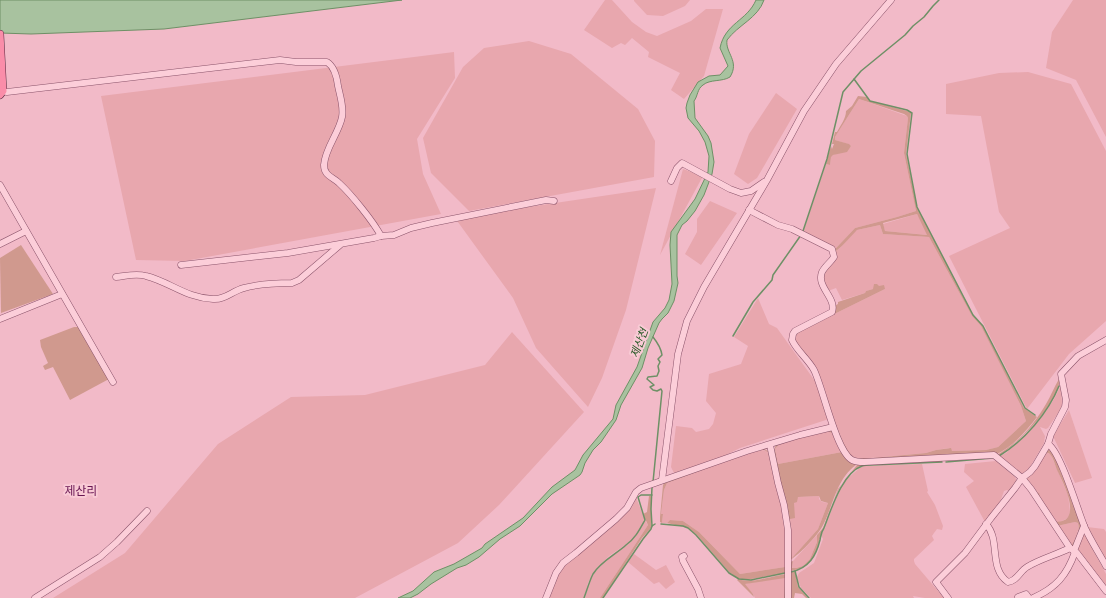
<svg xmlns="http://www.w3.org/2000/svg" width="1106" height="598" font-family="'IBM Plex Serif','Noto Sans KR',serif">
<rect width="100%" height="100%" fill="#f2bac8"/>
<!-- farmland -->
<g fill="#e8a7ae">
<path d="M605 0H612L632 22 646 32 657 36 691 21 706 9H723L704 76 684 99 671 90 680 73 648 57 649 52 632 38 625 45 621 43 612 48 584 30Z"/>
<path d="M634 0H690L685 6 663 16 647 15 634 1Z"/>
<path d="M1073 0H1106V137L1076 80 1046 68 1052 32Z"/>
<path d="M529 41 571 54 638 109 655 141 654 177 469 211 431 173 423 138 463 67 484 48Z"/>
<path d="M454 52 455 78 417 139 423 174 441 214 185 261 136 260 101 96Z"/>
<path d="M1028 72 1071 84 1106 151V321L1069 354 1027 409 949 256 1010 228 999 212 981 116 946 114V84L999 73Z"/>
<path d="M776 93 797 109 757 178 748 184 734 174 749 134Z"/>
<path d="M859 99 907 116 908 118 904 153 916 211 897 217 855 228 838 246 835 249 803 232 826 164 830 165 831 156 833 155 848 149 851 146 848 144 835 140V137Z"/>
<path d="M683 169 703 176 660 255Z"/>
<path d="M656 188 626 310 602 378 588 407 536 348 513 298 455 218Z"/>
<path d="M710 201 737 213 701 265 685 254 697 232V219Z"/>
<path d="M917 214 928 235 885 231 883 224Z"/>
<path d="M880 225 883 234 929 237 972 316 981 326 1021 406 1026 421 998 447 986 450 952 451 949 448 936 450 926 453 859 459 853 457 847 451 834 420 818 372 796 342 795 337 798 333 808 327 885 289H873L866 291 865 293 842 300 836 288 828 291 822 277 836 255V251L842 246 854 232 857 230Z"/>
<path d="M758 298 769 324 777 328 815 381 829 419 740 448 720 458 674 473 671 467 676 426 692 428 696 432 709 429 713 424 716 413 706 401 709 374 741 364 748 346 734 337Z"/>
<path d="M512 332 584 412 499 505 458 543 355 598H53L125 553 218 444 291 397 365 395 485 365Z"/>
<path d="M1061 385 1062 404 1061 409 1048 428 1046 429 1040 427 1045 436 1044 443 1040 450 1030 467 1025 473H1018L998 457 1006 453 1030 431 1046 411 1054 399Z"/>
<path d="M1069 410 1092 478 1075 483 1053 436Z"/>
<path d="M826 431 833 433 842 452 778 464 775 449 780 443Z"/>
<path d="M762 450 767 451 769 454 783 511 785 528V567L740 574 699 532 683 521 670 520 667 523H662L663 515 661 514 664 490 667 483 744 454Z"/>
<path d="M1049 452 1051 455 1068 495 1070 511 1069 517 1066 519 1060 522H1054L1037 493 1026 479 1036 469 1046 453Z"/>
<path d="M996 461 1015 477 1017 481 1010 492 1007 490 1004 491 999 505 985 522 966 487 974 481 964 472 965 464Z"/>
<path d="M922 464 928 491 927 492 935 505 943 526 942 530 937 529 934 533 932 536 934 540 914 559V561L915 564 944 598H925L913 596 914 598H811L801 588 797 577 799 573 814 563 823 539 821 535V533L825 528 839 490 847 479 862 466Z"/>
<path d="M819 496V499L822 502 828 503 818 529 792 558 790 518 794 503 798 497Z"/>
<path d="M637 497V500L645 520 643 524 631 541 609 556 593 573 588 583 584 598H548L561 568 631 507Z"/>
<path d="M645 520 648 525 600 598H585L589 583 594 573 609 557 631 541Z"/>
<path d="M1075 522 1078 523V530L1076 539 1071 546 1057 526Z"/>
<path d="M1087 527 1104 529 1106 532V561Z"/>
<path d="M1083 531 1106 574V587L1077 551Z"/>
<path d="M817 535V542L810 559 803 566 792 569 793 561Z"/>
<path d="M634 554 656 570 666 565 675 582 666 589 659 582 654 584 628 562Z"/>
<path d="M785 577 784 598H755L753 594 744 584Z"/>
</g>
<!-- green -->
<g fill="#d0998e" fill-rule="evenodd">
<path d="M858 96 867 97 870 101 907 111 911 113 906 154 917 207 973 315 983 326 1024 408 1037 417C1026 431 1012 448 995 455L859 461 848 454 835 426 818 377 794 342 793 336 825 317 834 306 838 304V302L865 293 866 291 873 289 874 284H877L879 286 884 285 885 289 808 327 798 333 795 337 796 342C804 352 814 362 818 373 826 391 840 449 855 458H872L926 453 936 450 951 448 952 451 986 450 998 447 1026 421 1021 406 981 326 972 316 929 237 883 234 880 225 857 230 842 246 836 251 835 249 838 246 855 228 897 217 916 211 904 153 908 118 907 116 904 114 859 99 835 137V140L849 144 851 146 847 152 833 155 831 157 830 165 826 164 831 146 832 149 834 144H832L835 132H837C840 126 846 119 846 111L852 106ZM917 214 927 235 885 231 883 223Z"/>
<path d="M21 245 53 294 1 313 0 258Z"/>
<path d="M74 327H78L109 379 70 400 53 367 45 370 43 366 48 363 41 347 40 340Z"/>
<path d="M1059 379C1063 400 1014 447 997 457L995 456C1016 445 1034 425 1046 404 1051 396 1054 387 1059 379Z"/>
<path d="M821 430C846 426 836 460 859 463 836 477 834 505 822 527 817 536 799 555 790 560V536L787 510 778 475 774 451 776 444 781 441ZM826 431 833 433 842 452 778 464 775 449 780 443ZM819 496 821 501 828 503 818 529 792 558 790 519 795 518 794 503 797 502 798 497Z"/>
<path d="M762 448 770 452 786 521 787 537 786 573 751 579H739L729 572 697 535 688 528 667 523 670 520 683 521 699 532 740 574 785 567V528L783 511 774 479 773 468 768 452 764 450H756L667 483 664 490 661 514H663L662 523 660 522V517L663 485 665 482 673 478 754 449Z"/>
<path d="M1046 449 1051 451C1064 474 1072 499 1080 524V530L1074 549 1071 546C1076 539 1080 531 1078 523L1075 522 1057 526 1054 522C1059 522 1066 521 1068 517 1075 505 1063 483 1058 472 1055 466 1054 458 1049 453H1046L1036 469 1026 479 1037 493H1039L1041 502 1023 478Z"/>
<path d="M942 459V462L872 464C868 465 863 465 860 467 838 478 832 507 824 527 821 532 821 535 820 539 815 557 810 567 791 571H795L798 587 808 598H806L802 594 795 593 794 598H789L790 562 793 561 792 568H796L803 566 810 559 817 542V535L823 528 838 489 857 465 861 463Z"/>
<path d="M649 496H651V528L642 538 603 598H600L648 525 643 514 647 512Z"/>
<path d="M786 574 785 598H784L785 578 745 584 753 594 754 597 737 580 738 579C750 584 773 576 786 574Z"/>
</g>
<!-- water -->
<g fill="#a8c29f" stroke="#6e9066">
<path d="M0 0H402L164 29 31 34 0 33Z"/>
<path d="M756 0H764C758 18 738 25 727 40 725 53 740 61 730 77 722 82 710 79 703 85 697 89 698 96 694 101L695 118 708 136 711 143 714 162 712 174 704 195 695 211 687 221 682 225 677 235V276L678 283 674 301 668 313 662 319 659 323 648 348 642 368 621 405 616 420 601 442 593 450 585 463 582 472 580 475 552 494 520 526 500 539 479 557 466 565 457 568 431 584 418 594 410 598H398L413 591 434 572 454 564 482 548 485 544 523 518 552 487 575 470 583 455 613 419 616 405 637 367 653 322 665 308 669 300 672 284 670 245 671 232 695 199 708 172 709 156 705 142 699 131 688 118 686 108 687 103 690 95 698 82 709 76 720 75 728 66 720 48C725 23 747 21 756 0Z"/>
</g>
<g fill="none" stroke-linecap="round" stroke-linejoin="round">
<!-- stream -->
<g stroke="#6e9066" stroke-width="1.5">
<path d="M854 79 870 101 907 110 912 113 907 154 917 207 973 315 983 326 1025 408 1035 415"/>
<path d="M803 231 827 159 843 92 861 71 905 35 913 26 924 17 933 6 939 0"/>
<path d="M733 336 753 302 772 280 773 275 801 235"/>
<path d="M999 456C1024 441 1048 413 1059 386"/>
<path d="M946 462 993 458"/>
<path d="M653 482 662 391 661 389 657 391 653 390 650 387 654 385 647 379 648 377 657 376 659 371 658 366 660 362 658 359 662 355C661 348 657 342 653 337"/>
<path d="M652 487 651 509 652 526 655 524"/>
<path d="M661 524 683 526 688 528 696 535 729 573 739 579 751 580 785 573"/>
<path d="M795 571 799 587 809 598"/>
<path d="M791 572C809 568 816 556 820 540 821 535 821 532 824 528 831 510 842 473 862 466 865 465 869 465 872 465L942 462"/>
<path d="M584 598C587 590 589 582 593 574 601 561 615 555 626 545 635 539 640 529 645 520L638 497 641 495H652"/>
<path d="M603 598 643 539 651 529 652 526"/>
</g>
<!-- minor casing -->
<g stroke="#8a536a" stroke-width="7">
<g id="minor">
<path d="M0 91 7 92 280 60 296 62H327C335 67 337 78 338 86 340 96 344 107 342 117 339 133 325 148 324 165 324 176 333 177 339 183 351 194 373 221 381 236"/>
<path d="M671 181 677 168 682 163 730 189 741 193 751 191 764 182"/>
<path d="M0 185 113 382"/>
<path d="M749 210 778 225 792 229 832 249 834 257C831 262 825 266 822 272 816 287 837 298 832 312L795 331 793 334 792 340C797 351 808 359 814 370 823 388 836 451 852 460 856 462 860 462 864 462L994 455 1022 478 1031 489 1070 548 1077 553 1106 591"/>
<path d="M0 244 26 231"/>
<path d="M181 265 288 253 374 238 381 236 394 235 411 228 432 223 546 200 554 201"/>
<path d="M116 277C126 276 136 273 146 276 170 282 186 298 213 299 225 300 232 291 244 288 259 284 277 283 292 283L299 280 340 245"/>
<path d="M0 319 62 294"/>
<path d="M1048 444C1061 452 1078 512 1085 528 1091 541 1099 553 1106 566"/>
<path d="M770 445 778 483 784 505 788 530V598"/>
<path d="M662 480 678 354 687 321 704 287 767 180 804 111 836 64 891 0"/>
<path d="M986 524C1001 540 988 568 1008 582 1017 581 1020 571 1027 567 1040 559 1056 555 1070 548"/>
<path d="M1074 551 1084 526"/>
<path d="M684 556 682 557 683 561 698 589 701 598"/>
<path d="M1018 597 1026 594 1029 598"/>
<path d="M35 598 100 557 117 542 147 511"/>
<path d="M546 598 556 573 563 563 576 553 616 519 627 508 636 492 641 488 747 451 800 435 833 427"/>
<path d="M948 598 936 582 965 553 991 518 1015 488 1022 478 1030 472 1035 466 1048 444 1051 434 1065 407 1066 400 1061 374 1078 356 1106 340"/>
<path d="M1033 598C1056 588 1067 575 1075 552"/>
</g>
</g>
<!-- major casing -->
<g stroke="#57283f" stroke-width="8">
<path id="major" d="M0 34 3 91 0 95"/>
</g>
<!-- minor -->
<use href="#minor" stroke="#fcced9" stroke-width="6"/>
<!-- major -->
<use href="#major" stroke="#fa8da9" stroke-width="7"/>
</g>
<g text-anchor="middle" stroke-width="4" stroke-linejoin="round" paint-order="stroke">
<!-- water labels -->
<g font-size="11" font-style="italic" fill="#285927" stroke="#f9cad5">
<text transform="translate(639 343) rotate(-69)" y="4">제산천</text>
</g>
<!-- quarter labels -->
<g font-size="12" fill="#681552" stroke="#f9cad5">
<text x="81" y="495">제산리</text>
</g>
</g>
</svg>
